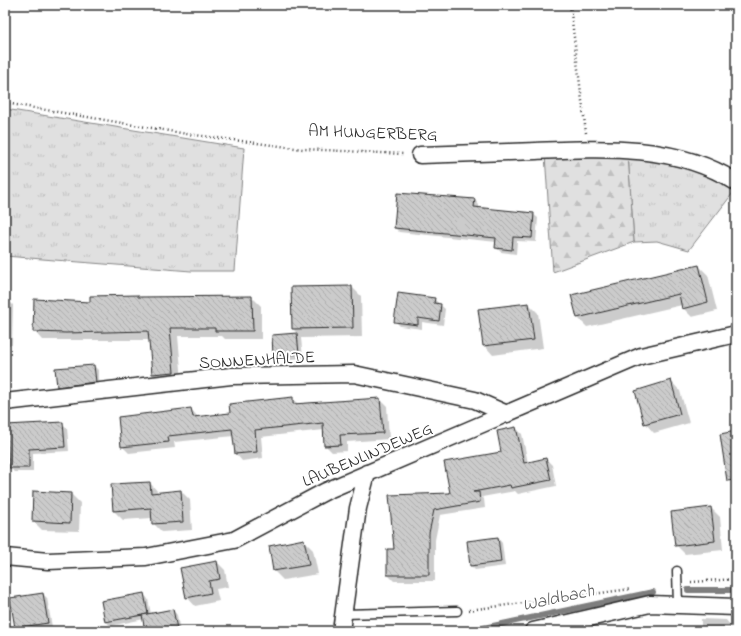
<svg xmlns="http://www.w3.org/2000/svg" width="741" height="636" font-family="'Indie Flower',sans-serif">
<defs>
<pattern id="grass-tufts" width="24" height="20" patternUnits="userSpaceOnUse"><rect width="24" height="20" fill="#e0e0e0"/><path d="M3 7l-1-3M5 7V3M7 7l1-3M15 17l-1-3M17 17v-4M19 17l1-3" fill="none" stroke="#c0c0c0"/></pattern>
<pattern id="forest-firs" width="22" height="20" patternUnits="userSpaceOnUse"><rect width="22" height="20" fill="#e0e0e0"/><path d="M5 1l3.5 6h-7zM16 11l3.5 6h-7z" fill="#c0c0c0"/></pattern>
<pattern id="building-back-hatch" width="6" height="6" patternUnits="userSpaceOnUse"><rect width="6" height="6" fill="#cbcbcb"/><path d="M-1 5l2 2M0 0l6 6M5-1l2 2" fill="none" stroke="#aeaeae"/></pattern>
</defs>
<rect width="100%" height="100%" fill="#fff"/>
<filter id="ink" filterUnits="userSpaceOnUse"><feTurbulence type="fractalNoise" baseFrequency=".025" numOctaves="2"/><feDisplacementMap in="SourceGraphic" scale="8" xChannelSelector="R" yChannelSelector="G"/><feConvolveMatrix kernelMatrix="1 2 1 2 8 2 1 2 1" color-interpolation-filters="sRGB"/></filter>
<g filter="url(#ink)">
<!-- grass -->
<g fill="url(#grass-tufts)" stroke="#868686">
<path d="M5 109 244 148 235 271H191L5 256Z"/>
<path d="M628 155 689 167 736 189 689 250 657 241 634 242Z"/>
</g>
<!-- forest -->
<path fill="url(#forest-firs)" stroke="#868686" d="M545 155H628L634 242 553 272Z"/>
<!-- shadow -->
<g fill="#0003">
<path d="M475 200 479 205V208L533 214 538 218 536 242 517 241 516 254 501 252 496 248 497 242 399 232 395 228Z"/>
<path d="M699 266 708 275 717 311 692 317 683 308 682 305 587 327 578 318 572 295Z"/>
<path d="M352 287 361 296 362 337 301 338 303 358 278 360 274 355 273 336 298 334 293 329 292 288Z"/>
<path d="M5 297 13 305 12 345H5Z"/>
<path d="M252 297 261 306V339H225L222 336H178L182 380 162 383 153 374 150 340H42L34 331 91 303Z"/>
<path d="M434 299 445 309 443 325 422 322V329L400 326 395 321Z"/>
<path d="M529 304 538 313 543 348 493 355 484 345Z"/>
<path d="M94 366 98 370 100 386 62 390 58 386Z"/>
<path d="M671 381 680 391 689 423 654 433 645 423Z"/>
<path d="M292 398 299 405 380 399 387 406 389 439 347 442V451L332 452 325 445 324 430 261 437 263 458 242 461 236 454 234 436 174 442 175 448 129 453 122 446 191 409 198 417 231 414Z"/>
<path d="M62 423 67 428 69 451 33 453V472H14L10 468 7 426Z"/>
<path d="M516 428 522 434 528 463 546 459 552 465 556 486 518 494 515 491 482 497 484 499 485 508 440 515 435 540V581H394L388 575 395 550 390 496 451 494 503 452Z"/>
<path d="M150 483 159 493 181 491 190 500 192 530 162 532 153 523 152 518 123 520 114 511Z"/>
<path d="M71 494 80 503 79 531 42 530 33 521Z"/>
<path d="M711 508 720 517 723 550 685 554 676 545Z"/>
<path d="M498 538 502 543 505 566 475 570 471 566Z"/>
<path d="M304 541 313 550 318 574 283 580 274 571Z"/>
<path d="M217 562 225 570 228 587 216 589 219 601 195 606 187 597Z"/>
<path d="M43 594 47 598 52 627 19 631 16 628Z"/>
<path d="M144 594 148 599 151 614 173 610 177 615 180 631H146L144 619 110 626 106 621Z"/>
<path d="M701 619 726 620 735 631H701Z"/>
</g>
<g fill="none" stroke-linecap="round" stroke-linejoin="round">
<!-- stream -->
<g stroke="#7e7e7e" stroke-width="6">
<path d="M688 590H736"/>
<path d="M469 631 653 592"/>
</g>
</g>
<!-- building -->
<g fill="url(#building-back-hatch)" stroke="#2b2b2b">
<path d="M397 193 475 199 474 207 534 213 532 238 513 237 512 250 495 248 496 238 394 228Z"/>
<path d="M699 265 708 302 682 309 679 294 577 318 571 295Z"/>
<path d="M352 286 353 328 292 329 291 287Z"/>
<path d="M398 293 435 298 434 303 441 304 439 321 418 318V325L394 322Z"/>
<path d="M138 295V297L252 296 253 331H215V328H170L174 372 152 374 148 331 66 333 33 332 34 299 90 302V296Z"/>
<path d="M529 303 534 340 483 346 478 309Z"/>
<path d="M297 333 299 354 273 356 272 335Z"/>
<path d="M94 365 96 382 57 387 55 368Z"/>
<path d="M671 380 680 414 644 424 635 391Z"/>
<path d="M293 397V404L380 398 383 433 340 435 341 445 324 446 323 423 255 430 257 452 235 454 232 429 168 436 169 442 121 447 118 417 191 408 193 417 230 413 229 404Z"/>
<path d="M63 422 65 447 29 449V468H9L6 425Z"/>
<path d="M516 427 524 463 546 458 551 480 511 488 510 485 473 492H479L480 502 434 510 429 533V575H387V549H394L389 495 450 493 444 462 501 452 497 431Z"/>
<path d="M736 431V480L727 481 720 434Z"/>
<path d="M150 482 151 493 181 490 183 522 152 524 151 508 113 511 111 484Z"/>
<path d="M33 491 71 493 70 523 32 521Z"/>
<path d="M711 507 715 541 675 546 671 512Z"/>
<path d="M498 537 501 562 470 566 467 541Z"/>
<path d="M304 539 309 565 273 571 269 546Z"/>
<path d="M217 561 220 579 209 581 211 593 186 598 180 568Z"/>
<path d="M43 593 48 623 15 628 10 598Z"/>
<path d="M144 593 148 614 105 622 101 601Z"/>
<path d="M173 609 177 629 167 631H145L142 615Z"/>
</g>
<g fill="none" stroke-linecap="round" stroke-linejoin="round">
<!-- service casing -->
<g stroke="#2b2b2b" stroke-width="11">
<g id="service">
<path d="M677 571 678 605"/>
<path d="M344 614 457 611"/>
</g>
</g>
<!-- minor casing -->
<g stroke="#2b2b2b" stroke-width="19">
<g id="minor">
<path d="M420 155C459 154 497 152 536 151 603 148 677 144 736 182"/>
<path d="M5 402 231 376 354 374 475 400 507 414"/>
<path d="M5 557 48 561 146 557 234 540 326 491 641 356 736 334"/>
<path d="M341 631 358 508 367 473"/>
<path d="M533 631 650 604 736 607"/>
</g>
</g>
<!-- path -->
<g stroke="#2b2b2b" stroke-width="2.5" stroke-dasharray="1 3" stroke-linecap="butt">
<path d="M570 5 586 133"/>
<path d="M5 103 187 134 303 149 404 154"/>
<path d="M691 582 736 579"/>
<path d="M469 610 631 589"/>
</g>
<!-- service -->
<use href="#service" stroke="#fff" stroke-width="8"/>
<!-- minor -->
<use href="#minor" stroke="#fff" stroke-width="16"/>
</g>
</g>
<g text-anchor="middle" stroke-width="4" stroke-linejoin="round" paint-order="stroke">
<!-- street labels -->
<g font-size="17" fill="#2b2b2b" stroke="#fff">
<text transform="translate(373 132) rotate(2)" y="6">AM HUNGERBERG</text>
<text transform="translate(257 359) rotate(-3)" y="6">SONNENHALDE</text>
<text transform="translate(367 454) rotate(-23)" y="6">LAUBENLINDEWEG</text>
</g>
<!-- water labels -->
<g font-size="18" font-style="italic" fill="#5c5c5c" stroke="#fff">
<text transform="translate(558 597) rotate(-12)" y="6">Waldbach</text>
</g>
</g>
<!-- margin -->
<rect width="741" height="636" fill="none" stroke="#fff" stroke-width="20"/>
<rect x="10" y="10" width="721" height="616" fill="none" stroke="#2b2b2b" stroke-width="1.5" filter="url(#ink)"/>
</svg>
